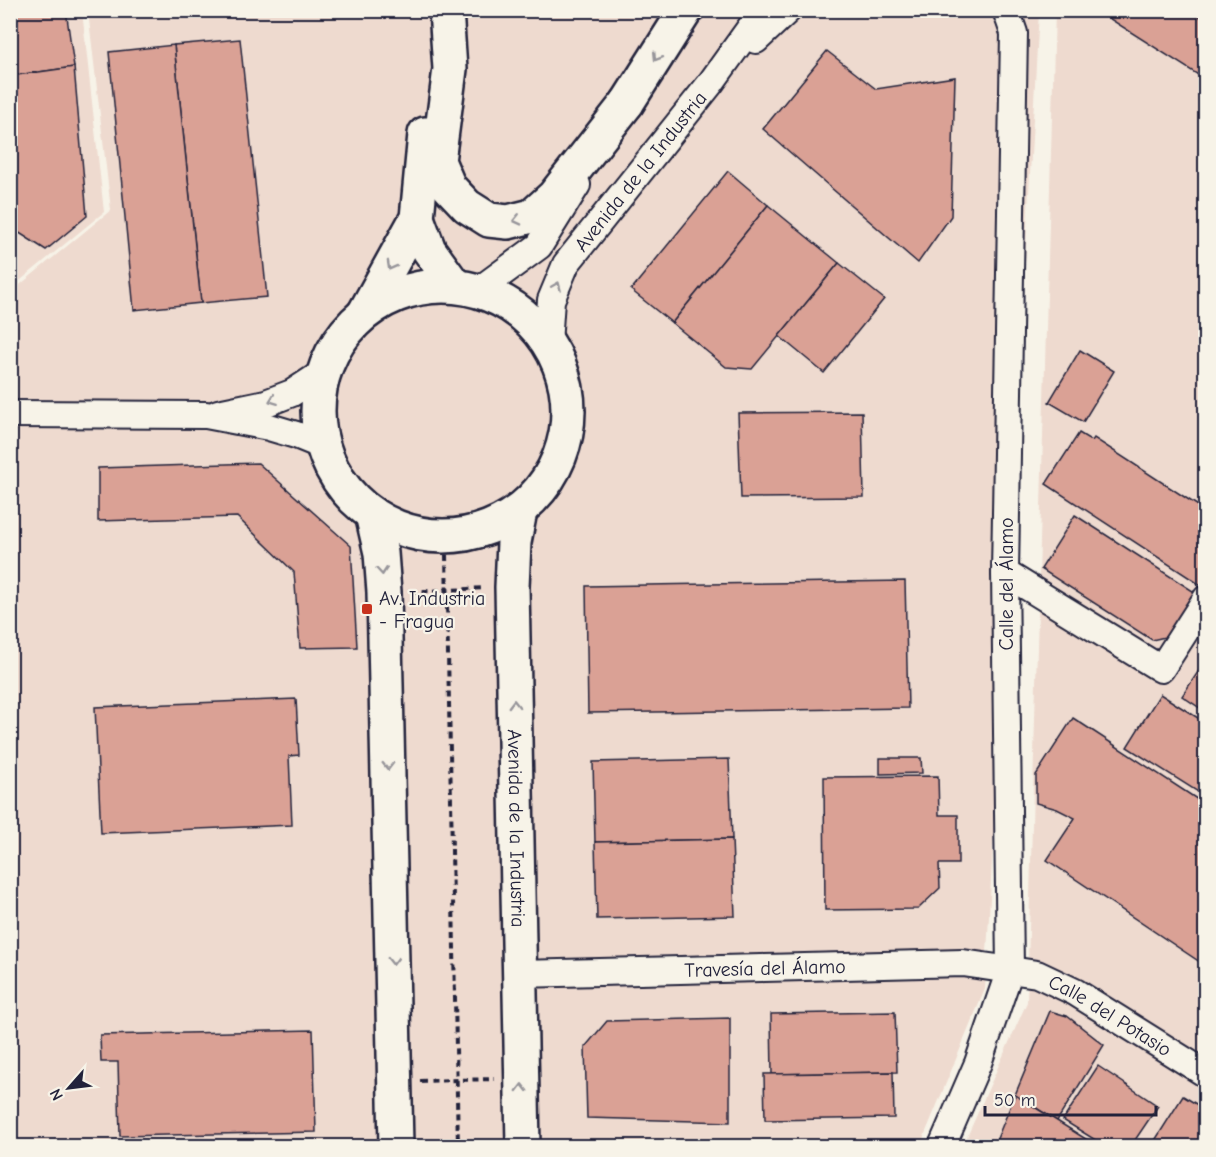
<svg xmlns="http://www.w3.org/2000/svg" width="1216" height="1157" font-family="'Comic Neue',sans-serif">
<rect width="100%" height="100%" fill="#f7f3e8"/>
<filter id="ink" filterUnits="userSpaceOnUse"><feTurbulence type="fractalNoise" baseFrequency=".0167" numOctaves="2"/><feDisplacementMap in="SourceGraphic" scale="12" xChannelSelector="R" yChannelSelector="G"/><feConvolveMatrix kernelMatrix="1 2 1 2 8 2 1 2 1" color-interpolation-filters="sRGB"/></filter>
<g filter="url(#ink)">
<!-- built -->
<g fill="#eedacf">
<path d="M11 11H82L104 212 11 288Z"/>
<path d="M88 11H1039L985 989 920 1146H11L10 293 111 210Z"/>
<path d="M1055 11H1205V1146H963L1027 1002Z"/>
</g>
<!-- building -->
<g fill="#daa195" stroke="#22223b" stroke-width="1.5">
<path d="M10 10H66L74 67 10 76Z"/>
<path d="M1096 10H1190L1206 21V80Z"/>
<path d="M240 39 267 297 201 303 174 45Z"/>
<path d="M174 45 201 303 134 310 109 52Z"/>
<path d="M827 51 876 89 955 77 951 216 918 263 763 129Z"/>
<path d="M74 67 87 216 46 250 10 227V76Z"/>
<path d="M728 171 768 205 672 323 631 290Z"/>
<path d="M768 205 839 263 752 369 726 367 672 323Z"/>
<path d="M839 263 884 299 824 373 779 336Z"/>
<path d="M1080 350 1114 371 1083 422 1049 402Z"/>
<path d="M862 412 864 497 741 498 738 413Z"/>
<path d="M1079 433 1092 441 1094 438 1206 511V581L1202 586 1046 484Z"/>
<path d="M258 463 351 546 357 647 300 648 294 572 237 517 98 521V468Z"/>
<path d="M1075 515 1196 593 1169 636 1152 640 1041 569Z"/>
<path d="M905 581 908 708 588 713 586 586Z"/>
<path d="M1206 660V712L1182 696Z"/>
<path d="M1160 694 1206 723V797L1127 747Z"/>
<path d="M296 699 299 755 289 756 292 825 101 833 95 707Z"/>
<path d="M1073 718 1206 805V960L1203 964 1047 860 1075 818 1057 809 1036 803V775Z"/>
<path d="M880 758H921L922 773 880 774Z"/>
<path d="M729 759 732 839 595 842 593 762Z"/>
<path d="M938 776 939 815H958V864H939L940 888 918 909 825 910 824 777Z"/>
<path d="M732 839 735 916 597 919 595 842Z"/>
<path d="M1050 1011 1067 1016 1104 1045 1057 1121 1015 1095Z"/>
<path d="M895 1012 897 1072 772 1074 771 1014Z"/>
<path d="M730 1018V1122L587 1118 585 1047 607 1021Z"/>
<path d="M313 1030 316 1132 120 1136 118 1062H101L100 1035Z"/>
<path d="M1098 1066 1158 1106 1131 1146H1105L1063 1120Z"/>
<path d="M893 1072 894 1118 765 1120 764 1074Z"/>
<path d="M1015 1095 1057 1121 1097 1146H994Z"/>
<path d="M1183 1096 1206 1110V1146H1161L1154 1142Z"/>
</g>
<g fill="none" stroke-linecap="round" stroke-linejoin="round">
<!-- street casing -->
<g stroke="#22223b" stroke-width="30">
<g id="street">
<path d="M756 40 788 10"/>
<path d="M479 290 539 246 577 185"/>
<path id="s1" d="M548 343 551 300 566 264 710 84 763 10"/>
<path d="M218 413 266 403 292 393 324 372"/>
<path d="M10 414 206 415 269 427 296 435 323 446"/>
<path d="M1005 573 1161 669 1206 599"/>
<path id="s2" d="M519 974 963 963 1037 974 1075 992 1206 1074"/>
<path d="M942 1146 978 1063 1010 970 1005 573 1014 33 1006 10"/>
</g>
</g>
<!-- secondary casing -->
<g stroke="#22223b" stroke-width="38">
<g id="secondary">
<path d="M446 10 450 69 438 161 449 187 467 206 489 220 508 222 532 216 554 196 627 103"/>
<path d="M417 218 429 250 455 286"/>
<circle cx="443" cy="411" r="125"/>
<path d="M365 312 417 218 425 134"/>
<path id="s3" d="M520 511 514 542 512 587 523 1146"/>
<path d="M372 514 381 553 384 592 396 1146"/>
</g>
</g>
<!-- highway casing -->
<g stroke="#22223b" stroke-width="38">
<path id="highway" d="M627 103 686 10"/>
</g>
<!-- path -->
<g stroke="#22223b" stroke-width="4" stroke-dasharray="6 4.5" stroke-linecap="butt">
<path d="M446 555 458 1146"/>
<path d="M412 592 485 588"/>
<path d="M420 1081 494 1079"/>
</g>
<!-- street -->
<use href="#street" stroke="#f7f3e8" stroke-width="26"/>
<!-- secondary -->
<use href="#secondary" stroke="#f7f3e8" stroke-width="33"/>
<!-- highway -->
<use href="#highway" stroke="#f7f3e8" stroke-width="33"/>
</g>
<!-- one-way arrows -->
<defs><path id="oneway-chevron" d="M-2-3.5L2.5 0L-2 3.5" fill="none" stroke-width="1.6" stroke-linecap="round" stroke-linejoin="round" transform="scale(1.5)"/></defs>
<g stroke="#97959a">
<use href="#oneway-chevron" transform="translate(657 57) rotate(122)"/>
<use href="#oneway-chevron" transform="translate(517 220) rotate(167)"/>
<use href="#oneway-chevron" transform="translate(391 266) rotate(119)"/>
<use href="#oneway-chevron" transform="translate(557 286) rotate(-67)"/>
<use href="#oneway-chevron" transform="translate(273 400) rotate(159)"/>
<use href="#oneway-chevron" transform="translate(382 571) rotate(85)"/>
<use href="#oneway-chevron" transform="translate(514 704) rotate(-91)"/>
<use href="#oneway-chevron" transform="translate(388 766) rotate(89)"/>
<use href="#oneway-chevron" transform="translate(393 961) rotate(89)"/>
<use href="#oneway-chevron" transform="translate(522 1088) rotate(-91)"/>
</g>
</g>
<!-- markers -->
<rect fill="#c8321e" stroke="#f7f3e8" stroke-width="2" x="361" y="603" width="12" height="12" rx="3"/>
<g text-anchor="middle" stroke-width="4.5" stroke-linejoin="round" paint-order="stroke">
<!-- street labels -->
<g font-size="20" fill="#22223b" stroke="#f7f3e8">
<text dy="7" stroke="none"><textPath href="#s1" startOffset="201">Avenida de la Industria</textPath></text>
<text transform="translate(1006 584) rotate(-90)" y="7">Calle del Álamo</text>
<text dy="7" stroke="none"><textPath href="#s3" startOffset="318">Avenida de la Industria</textPath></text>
<text dy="7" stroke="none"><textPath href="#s2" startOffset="246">Travesía del Álamo</textPath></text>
<text dy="7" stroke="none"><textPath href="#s2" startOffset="603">Calle del Potasio</textPath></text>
</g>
<!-- poi labels -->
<g font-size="20" fill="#22223b" stroke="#f7f3e8" text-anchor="start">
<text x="379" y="605">Av. Industria<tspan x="379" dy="23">- Fragua</tspan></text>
</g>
</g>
<!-- margin -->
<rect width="1216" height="1157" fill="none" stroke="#f7f3e8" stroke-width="36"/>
<rect x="18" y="18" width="1180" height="1121" fill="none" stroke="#22223b" stroke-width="2" filter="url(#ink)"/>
<!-- north arrow -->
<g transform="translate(69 1088) rotate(242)" stroke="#f7f3e8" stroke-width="4.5" paint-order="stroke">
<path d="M0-4.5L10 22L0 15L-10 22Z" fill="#22223b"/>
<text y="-9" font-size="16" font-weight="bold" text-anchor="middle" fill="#22223b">N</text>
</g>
<!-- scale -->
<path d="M985 1106v9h171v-9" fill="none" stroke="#22223b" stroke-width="3"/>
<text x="994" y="1106" font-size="18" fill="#22223b" stroke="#f7f3e8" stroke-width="4.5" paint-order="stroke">50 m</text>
</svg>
